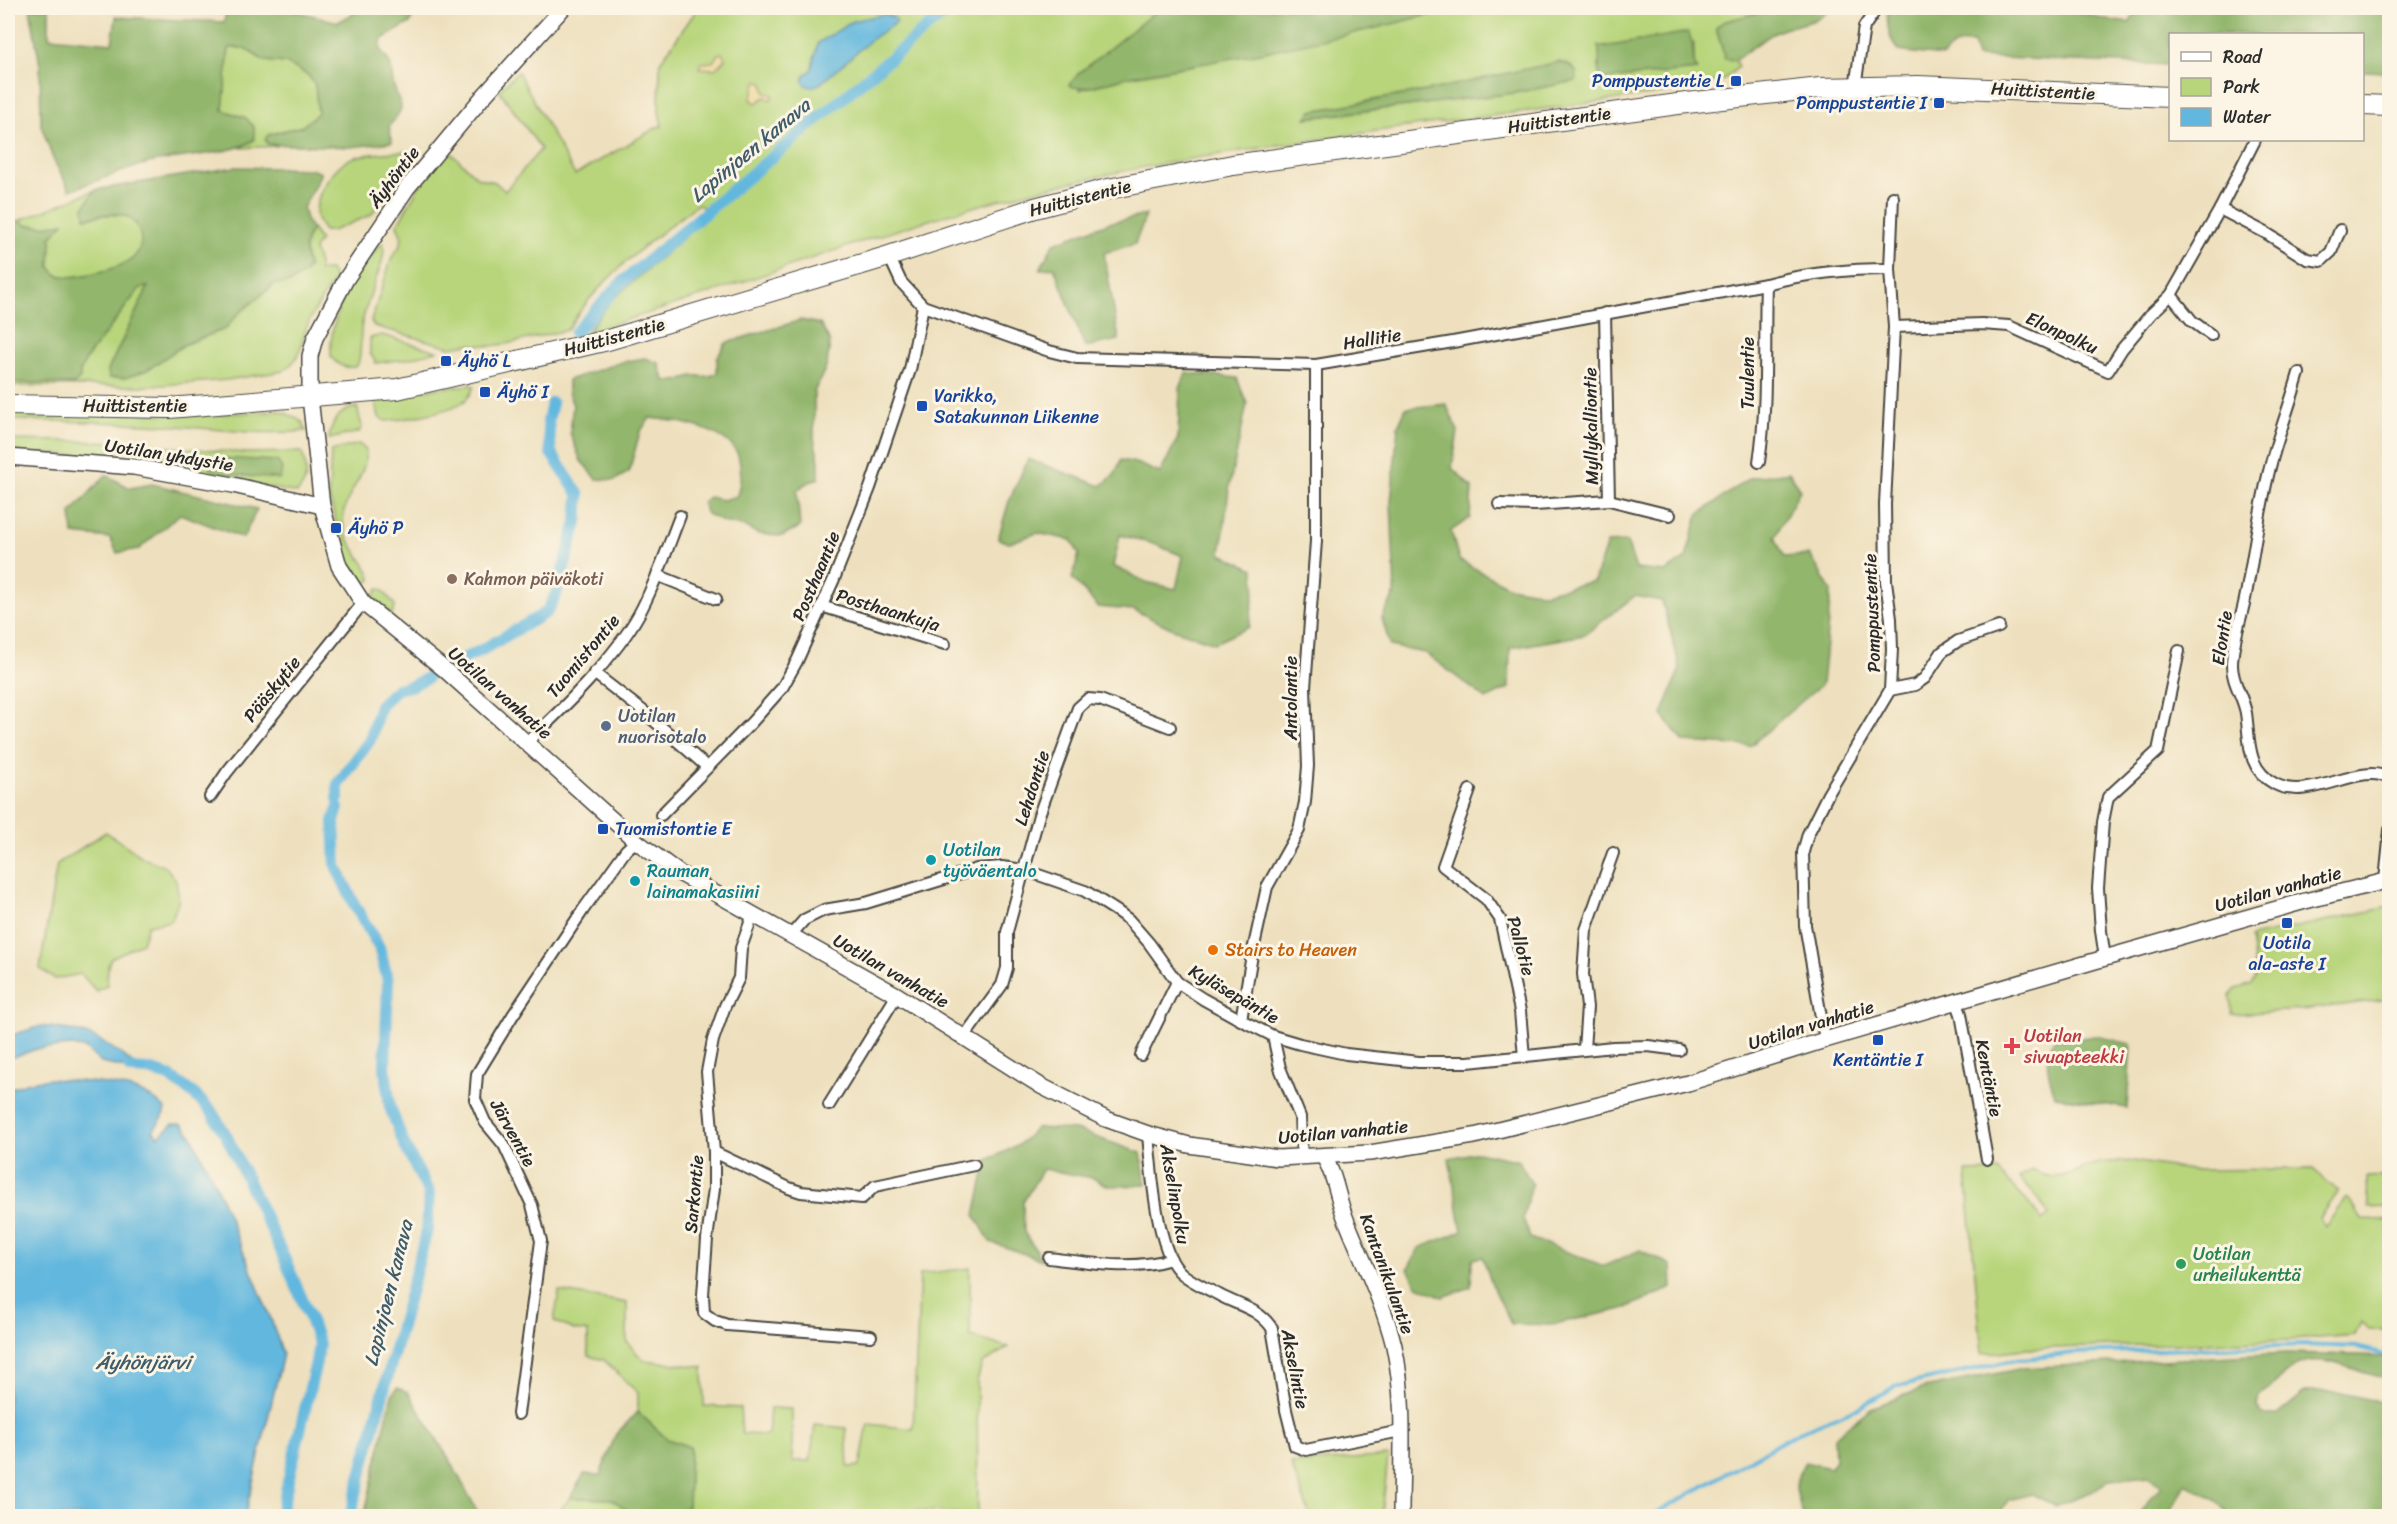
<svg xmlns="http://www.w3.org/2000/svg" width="2397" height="1524" font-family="Sriracha,sans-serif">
<rect width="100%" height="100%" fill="#fcf5e5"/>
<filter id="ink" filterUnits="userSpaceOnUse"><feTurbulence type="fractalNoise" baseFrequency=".0167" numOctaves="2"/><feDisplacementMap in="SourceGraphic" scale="12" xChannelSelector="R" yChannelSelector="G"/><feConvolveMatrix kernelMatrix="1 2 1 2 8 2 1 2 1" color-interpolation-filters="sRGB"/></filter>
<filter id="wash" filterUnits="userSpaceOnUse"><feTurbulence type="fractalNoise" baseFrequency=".008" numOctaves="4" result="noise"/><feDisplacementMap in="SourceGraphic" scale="24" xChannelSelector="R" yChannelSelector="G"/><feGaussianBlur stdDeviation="1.35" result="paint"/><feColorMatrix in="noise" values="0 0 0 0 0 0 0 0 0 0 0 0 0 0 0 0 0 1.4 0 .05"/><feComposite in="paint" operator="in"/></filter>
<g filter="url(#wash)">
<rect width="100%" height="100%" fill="#eee0be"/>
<!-- green -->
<g fill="#b8d57c" stroke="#728054" stroke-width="1.5" fill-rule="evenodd">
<path d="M698 8H1160L1079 73 1080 90 1122 78 1260 53 1454 8H1775L1723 22 1716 28 1725 58 1735 60 1738 67 1725 79 1695 89C1599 101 1503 114 1406 127 1287 144 1168 159 1051 187 893 223 743 287 587 332L611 301 712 213 698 204C649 242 600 277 567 330L511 343 491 346 469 344 450 347 374 326 371 321 392 257 400 246 402 238 397 225 422 181 448 150 478 178 495 182 505 191 541 149 499 90 518 72 575 175 659 126 662 127 659 111 660 62ZM1694 43V65L1696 70 1665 71 1598 65 1601 57 1599 46ZM1576 81 1514 93 1307 118 1312 111 1431 90Z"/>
<path d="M228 48H244L265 61 286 63 308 75 315 85 318 113 303 126 277 132 268 144 278 146 240 148 253 140 229 113 223 110Z"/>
<path d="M413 151 416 154 371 215 332 231H324C320 225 315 218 316 210 317 192 335 164 352 158 368 153 396 152 413 151Z"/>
<path d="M95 190 86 218C107 214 139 208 141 239 141 247 139 254 132 259 119 269 70 282 56 274 53 272 52 269 50 267L51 237 63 223 44 226 25 225 21 220Z"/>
<path d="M312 229 320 240 314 249 319 264V271L330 270 335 279C326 292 318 305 310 319 300 340 305 356 283 371L227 380 150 386H8V382L74 384 86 359 139 288 148 287 108 370 125 378 147 370 185 344 225 329 236 316 275 284 290 283 304 273 309 267C304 253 303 242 312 229Z"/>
<path d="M382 243 384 248 383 258C376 280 367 301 362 323 359 338 363 353 357 366 345 370 338 365 331 357 328 314 354 274 382 243Z"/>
<path d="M382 335 437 351 407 359 376 363 370 353V338Z"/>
<path d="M471 385 474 386C472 392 468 399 463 402 451 411 401 420 385 421L379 417 374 395Z"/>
<path d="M357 407 362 427 359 432 329 439C331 420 340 410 357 407Z"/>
<path d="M8 409 195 415 280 411 297 418 303 423 306 431C258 436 211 428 164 425 112 422 60 421 8 420Z"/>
<path d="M8 440 116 442 121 448 123 454 118 457 8 452Z"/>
<path d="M359 444 366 450C369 474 342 496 343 521 344 545 371 565 371 580L362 586 354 579 347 563 329 496 331 451Z"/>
<path d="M141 445 247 453 302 452C307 469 310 479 297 493L142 462 137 458V450Z"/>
<path d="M378 589 382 590 395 605 392 615 375 602 374 596Z"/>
<path d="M106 832 144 858 166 867 176 880 179 900 171 921 148 925 142 943 111 958 108 966 107 985 96 991 81 974 55 979 40 969 57 864Z"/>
<path d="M2389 907V999L2302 1010 2232 1014 2230 996 2236 989 2252 984 2256 976 2251 937Z"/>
<path d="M2133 1161 2190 1170 2313 1169 2338 1191 2319 1218 2325 1227 2346 1198 2351 1202 2362 1220 2389 1221V1330H2369L2361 1322 2355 1335 2293 1340 2024 1349 1982 1354 1966 1172 1998 1171 2033 1208 2042 1221 2049 1215 2039 1199 2019 1178 2032 1170C2063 1187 2075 1167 2104 1162 2114 1161 2124 1162 2133 1161Z"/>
<path d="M2389 1176V1207L2368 1208 2367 1177Z"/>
<path d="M970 1268V1337L1008 1347 982 1364 977 1381 978 1515 916 1510 909 1516H668L688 1507 690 1447 667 1439 638 1412V1393L604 1360 588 1356V1332L574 1330 554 1321 559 1291 627 1303V1342L643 1360 703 1367 704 1406 740 1408 742 1434 768 1435 770 1408 792 1409V1461H810L815 1425 846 1428 848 1467 860 1466 868 1424 913 1429 920 1274Z"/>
<path d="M1388 1456 1382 1516H1310L1291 1464Z"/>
<path d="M570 1498 612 1499 635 1516H557V1514Z"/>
</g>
<!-- forest -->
<g fill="#92b66c" stroke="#5e704c" stroke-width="1.5" fill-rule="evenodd">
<path d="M30 8H49V37L112 43 116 17 224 22 227 8H284L338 22 355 13 356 8H417L410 23 382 39C378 50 382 52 388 60 393 67 391 75 393 83 398 107 410 102 389 126L392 142 351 147 268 144 265 140 268 135 303 126 318 113 315 85 308 75 286 63 265 61 244 48H229L223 110 246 118 254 127V140C227 157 178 154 145 164 120 171 95 182 70 190L53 159 41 125 40 65Z"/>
<path d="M1160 8H1250L1262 10 1280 8H1454C1349 37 1242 57 1135 75 1119 78 1081 94 1069 85L1079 73Z"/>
<path d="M1775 8H1830C1814 26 1799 22 1779 31 1762 38 1750 50 1735 60L1725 59 1716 28 1723 22Z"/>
<path d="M1888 8H2069L2101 19 2129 23 2135 14V8H2389V72L2363 71 2362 34H2170V65L1977 57 1973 43C1959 41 1952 46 1943 56L1898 51C1888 38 1886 24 1888 8Z"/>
<path d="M1688 32C1697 48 1690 58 1697 70L1608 79 1599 76C1598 65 1601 57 1598 46L1605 47Z"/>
<path d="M1558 62 1568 64 1576 71V81L1514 93 1306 118 1312 111 1431 90Z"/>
<path d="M235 167 311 169 321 173 303 208 306 220 312 230C302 242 304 253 308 267L305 273 290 283 274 284 236 316 225 329 185 344 147 370 125 378H109L108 370 148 287 140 288 86 359 80 372V378L74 384 8 382V225L21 220 25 225 44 226 64 223 51 237 50 267C52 269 53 272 56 274 70 282 120 269 132 259 149 245 140 216 118 214 107 213 96 216 85 218L84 207 95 190Z"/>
<path d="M1146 215 1135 244 1104 253 1119 340 1085 347 1054 267 1040 269 1054 243 1108 223Z"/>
<path d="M801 320 820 324 830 341 827 365 814 392V439L819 461V478L805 484 797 491 800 527 782 536 758 534 746 527 723 522 707 514 702 503 709 497 723 500 737 496C740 485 742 471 739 459 734 430 674 420 650 418L640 432 629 472 615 480 597 479 581 461 570 433 573 405 568 392V380L622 362 645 358 659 363 664 380C682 383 679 379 693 376 704 375 706 379 717 373V358L726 343Z"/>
<path d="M1186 373 1237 378 1247 404 1229 488 1221 554 1254 569 1255 587 1249 627 1215 643 1173 629 1134 610 1098 607 1072 578 1079 554 1071 540 1037 533 1009 543 998 539 1009 501 1028 459 1101 486 1114 475 1121 460 1136 463 1160 473 1178 438 1180 389ZM1120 535 1154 544 1183 556 1176 589 1146 582 1113 566Z"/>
<path d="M1446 404 1458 431 1452 468 1472 488 1470 518 1451 531 1459 560 1509 587 1544 593 1594 581 1607 543 1627 542 1636 569 1665 572 1686 558 1698 515 1749 478 1789 472 1800 490 1775 537 1784 557 1810 555 1831 591 1822 684 1750 746 1684 742 1662 715 1680 668 1662 601 1635 596 1584 635 1510 648 1509 688 1486 699 1425 653 1390 646 1382 618 1395 593 1391 502 1398 426 1406 408Z"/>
<path d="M220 458 277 461 282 468 280 479 224 474 209 469V460Z"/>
<path d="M106 475 130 488 152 484 257 509 243 538 180 514 139 549 117 553 110 538 73 534 71 513Z"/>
<path d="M2095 1036 2131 1044 2127 1108 2055 1096C2049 1075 2041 1056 2056 1038L2076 1039Z"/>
<path d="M1036 1128 1076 1130 1141 1153 1146 1185 1109 1186 1093 1178 1043 1169 1023 1202 1024 1232 1042 1260 990 1242 975 1215 987 1160 1019 1145Z"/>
<path d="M1478 1152 1519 1161 1532 1184 1523 1218 1530 1238 1604 1266 1640 1250 1671 1265 1672 1288 1623 1309 1550 1325 1511 1324 1491 1282 1483 1257 1472 1259 1471 1287 1443 1297 1417 1286 1408 1269 1419 1248 1462 1231 1449 1158Z"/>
<path d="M2287 1353 2389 1356V1378C2359 1377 2325 1349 2296 1366 2283 1374 2273 1387 2259 1395L2257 1406 2263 1415H2277L2305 1392H2337L2389 1404V1516H2228C2223 1499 2200 1491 2185 1484 2169 1511 2177 1517 2143 1516L2141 1512 2161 1486 2148 1476 2109 1480 2093 1491 2055 1506 2032 1494 2008 1500 1999 1516H1808L1803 1514C1795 1492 1792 1482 1805 1462L1830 1468 1835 1460 1834 1437 1871 1408 1924 1388 2024 1368Z"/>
<path d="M397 1388 408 1392 449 1459 480 1516H364L392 1395Z"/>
<path d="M638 1412 667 1439 690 1447 688 1507 668 1516H635L612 1499 570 1498 584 1474 600 1475 616 1434Z"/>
</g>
<!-- sand -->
<g fill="#eeda9e" stroke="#8c8264" stroke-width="1.5">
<path d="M722 53 725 59 715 69 699 68 701 63 713 62 718 54Z"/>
<path d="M759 81 763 82 765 93 773 95 771 100 765 97 756 103 751 100 756 82Z"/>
</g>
<!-- water -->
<g fill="#62b7de" stroke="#467184" stroke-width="1.5">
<path d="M884 14 895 18 897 22 872 39 820 84 811 87 805 85 803 80 806 74 811 71 818 43 853 21Z"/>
<path d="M41 1026C85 1031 96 1034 131 1062L130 1069 101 1063 86 1049 72 1046 37 1049 8 1059V1036Z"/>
<path d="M49 1079C82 1082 142 1081 165 1109L163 1117 153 1131 159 1136 173 1124H182L191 1135 215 1183 271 1319 283 1354 245 1516H8V1089L29 1082Z"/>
</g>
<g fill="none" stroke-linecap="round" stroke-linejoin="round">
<!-- stream -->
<path stroke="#62b7de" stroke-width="4" d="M1651 1516 1799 1432 1858 1408 1894 1387 1969 1370 2014 1360 2075 1353 2304 1345 2356 1347 2390 1355"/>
<!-- canal -->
<g stroke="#62b7de" stroke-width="12">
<path d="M575 333 620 284 935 21 958 8"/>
<path d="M459 661 480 651 547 612 556 594 577 522 579 495 551 453 548 421 552 403"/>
<path d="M338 799V784L370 740 380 705 397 689 411 686 427 678"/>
<path d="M338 808 334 821 336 866 355 906 379 947 388 981 385 1068 390 1107 404 1144 429 1193 427 1230 350 1516"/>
<path d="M130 1069 148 1070 169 1076 194 1094 211 1111 226 1135 282 1253 308 1313 319 1344 316 1362 280 1516"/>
</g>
</g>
</g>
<g filter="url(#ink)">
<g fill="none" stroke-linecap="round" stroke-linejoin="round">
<!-- street casing -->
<g stroke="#484641" stroke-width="14">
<g id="street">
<path d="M1855 87 1864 27 1877 8"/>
<path d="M2220 209 2266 233 2307 259 2321 261 2331 252 2340 230"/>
<path d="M889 256 901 282 923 306 1049 351 1077 358 1316 365 1453 342 1766 284C1806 273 1848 269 1890 269"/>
<path d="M2171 295 2192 321 2211 335"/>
<path d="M1894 327 1982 324 2009 326 2108 371 2122 349 2151 314 2171 295 2220 209 2255 140"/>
<path d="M2299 373C2291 401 2281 428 2273 456 2260 501 2255 548 2246 594 2242 617 2232 642 2232 665 2232 683 2243 696 2246 713 2250 740 2246 769 2275 784 2312 803 2361 760 2390 779"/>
<path d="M1759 462C1768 403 1764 344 1766 284"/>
<path d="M1609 500 1670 515"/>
<path d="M1499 504 1535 505 1609 500 1605 313"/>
<path d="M657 575 716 599"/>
<path d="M821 606 945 644"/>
<path d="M594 673 643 711 707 767"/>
<path d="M1890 690 1915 685 1925 678 1942 652 1958 641 1999 627"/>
<path d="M527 742C562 710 616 656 639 614 656 583 667 549 680 516"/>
<path d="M1470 790 1443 866 1486 899 1500 919 1520 1011 1524 1057"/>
<path d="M210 797 227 772 363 603"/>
<path d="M661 815 752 722 782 688 797 661 834 579 870 488 910 370 923 306"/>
<path d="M2385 881 2390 830"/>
<path d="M753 914 741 948 739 978 725 1006 713 1040 707 1072 714 1152V1189L707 1239 703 1295 704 1313 715 1321 727 1325 871 1336"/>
<path d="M791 935 804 920 824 910 866 903 977 869 1002 867 1024 870 1085 891 1118 912 1129 920 1149 943 1177 982 1203 999 1241 1020 1273 1036 1300 1044 1346 1054 1419 1062H1468L1613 1047 1648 1046 1679 1050"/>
<path d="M2105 958 2101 931 2098 888 2103 822 2108 797 2158 751 2179 651"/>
<path d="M1957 1003 1961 1014 1987 1159"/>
<path d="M1241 1020 1252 955 1267 887 1299 830 1305 802 1308 766 1305 688 1316 541V365"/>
<path d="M1273 1036 1280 1068 1300 1117 1302 1158"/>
<path d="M964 1037 1002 985 1007 968V932L1039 815 1078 708 1088 699 1100 700 1170 727"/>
<path d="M1825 1040 1805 925 1803 852 1808 834 1828 794 1890 690 1892 649 1891 619 1886 581 1885 504 1894 327 1890 269 1893 197"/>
<path d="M1584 1049 1587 1007 1583 974 1586 930 1613 853"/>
<path d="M1141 1055 1177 982"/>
<path d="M829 1105 897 995"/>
<path d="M1148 1134C1151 1167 1156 1247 1179 1271 1189 1281 1206 1288 1219 1295 1239 1306 1258 1308 1272 1328L1286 1410 1295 1446 1306 1450 1401 1431"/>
<path d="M714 1152 789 1188 801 1192 862 1198 875 1186 974 1165"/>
<path d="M1049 1258C1090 1263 1131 1271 1171 1259"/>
<path d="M518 1414 541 1241 532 1205 504 1145 485 1122 475 1099 477 1074 513 1015 583 910 626 850 636 841"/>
</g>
</g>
<!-- secondary casing -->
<g stroke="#484641" stroke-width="18">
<g id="secondary">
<path d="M563 8 482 98 407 188 346 279 315 338 310 356V397L322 506 339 566 363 603 444 669 636 841 679 873 897 995 1041 1086 1106 1119 1148 1134 1189 1145 1278 1158 1370 1153 1474 1136 1688 1083 1825 1040 2105 958 2305 901 2390 880"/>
<path d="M8 457 134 467 233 485 322 506"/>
<path d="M1324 1157C1336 1177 1337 1196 1345 1217 1362 1260 1383 1301 1394 1346 1406 1401 1401 1461 1401 1516"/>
</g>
</g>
<!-- highway casing -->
<g stroke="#484641" stroke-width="22">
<g id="highway">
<path d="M2362 105 2390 106"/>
<path d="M8 405 169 408 397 389 608 340 889 256 1035 208 1108 189 1233 165 1678 104 1820 88 1918 86 2170 97"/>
</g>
</g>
<!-- street -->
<use href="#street" stroke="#fff" stroke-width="10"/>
<!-- secondary -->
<use href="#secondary" stroke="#fff" stroke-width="15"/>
<!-- highway -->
<use href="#highway" stroke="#fff" stroke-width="20"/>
</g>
</g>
<!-- markers -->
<g fill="#1a4fb4" stroke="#fcf5e5" stroke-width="2">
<rect x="1730" y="75" width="12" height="12" rx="3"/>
<rect x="1933" y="97" width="12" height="12" rx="3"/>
<rect x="440" y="355" width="12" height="12" rx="3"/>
<rect x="479" y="386" width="12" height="12" rx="3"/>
<rect x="916" y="400" width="12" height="12" rx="3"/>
<rect x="330" y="522" width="12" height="12" rx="3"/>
<rect x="597" y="823" width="12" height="12" rx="3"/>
<rect x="2281" y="917" width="12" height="12" rx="3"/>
<rect x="1872" y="1034" width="12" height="12" rx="3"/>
</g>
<circle fill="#8d6e63" stroke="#fcf5e5" stroke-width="2" cx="452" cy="579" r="6"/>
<circle fill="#5c6f8a" stroke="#fcf5e5" stroke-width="2" cx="606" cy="726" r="6"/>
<g fill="#0f9aa8" stroke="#fcf5e5" stroke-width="2">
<circle cx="931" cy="860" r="6"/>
<circle cx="635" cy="881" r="6"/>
</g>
<circle fill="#e8710a" stroke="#fcf5e5" stroke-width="2" cx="1213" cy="950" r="6"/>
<path fill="#e0444e" stroke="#fcf5e5" stroke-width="2" d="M2009 1037h6v6h6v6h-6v6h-6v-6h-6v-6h6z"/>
<circle fill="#2e9e5b" stroke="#fcf5e5" stroke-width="2" cx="2181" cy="1264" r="6"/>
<g text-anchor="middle" stroke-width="6" stroke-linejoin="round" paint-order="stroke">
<!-- transit labels -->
<g font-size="18" fill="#164399" stroke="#fcf5e5" text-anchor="start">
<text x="1724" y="87" text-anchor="end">Pomppustentie L</text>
<text x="1927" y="109" text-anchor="end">Pomppustentie I</text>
<text x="458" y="367">Äyhö L</text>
<text x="497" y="398">Äyhö I</text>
<text x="934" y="402">Varikko,<tspan x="934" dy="21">Satakunnan Liikenne</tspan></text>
<text x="348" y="534">Äyhö P</text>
<text x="615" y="835">Tuomistontie E</text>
<text x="2287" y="949" text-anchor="middle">Uotila<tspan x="2287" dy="21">ala-aste I</tspan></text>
<text x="1878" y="1066" text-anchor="middle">Kentäntie I</text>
</g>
<!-- street labels -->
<g font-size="18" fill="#2b2b2b" stroke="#fcf5e5">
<text transform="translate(2043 91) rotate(3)" y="6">Huittistentie</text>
<text transform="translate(1559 120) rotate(-8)" y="6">Huittistentie</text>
<text transform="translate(394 177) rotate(-53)" y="6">Äyhöntie</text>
<text transform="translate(1080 198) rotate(-14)" y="6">Huittistentie</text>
<text transform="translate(2062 333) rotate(25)" y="6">Elonpolku</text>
<text transform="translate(614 337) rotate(-15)" y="6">Huittistentie</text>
<text transform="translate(1372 339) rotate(-9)" y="6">Hallitie</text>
<text transform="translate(1748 373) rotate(-90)" y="6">Tuulentie</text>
<text x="135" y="412">Huittistentie</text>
<text transform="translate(1591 426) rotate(-91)" y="6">Myllykalliontie</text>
<text transform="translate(169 455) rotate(9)" y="6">Uotilan yhdystie</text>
<text transform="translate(816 576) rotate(-67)" y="6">Posthaantie</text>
<text transform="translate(888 610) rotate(17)" y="6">Posthaankuja</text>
<text transform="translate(1872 613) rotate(-92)" y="6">Pomppustentie</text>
<text transform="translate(2222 638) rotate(-81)" y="6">Elontie</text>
<text transform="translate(583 656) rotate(-50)" y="6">Tuomistontie</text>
<text transform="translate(272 689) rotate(-51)" y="6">Pääskytie</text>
<text transform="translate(500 693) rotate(41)" y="6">Uotilan vanhatie</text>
<text transform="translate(1291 698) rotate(-90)" y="6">Antolantie</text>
<text transform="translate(1032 788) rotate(-72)" y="6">Lehdontie</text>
<text transform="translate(2278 889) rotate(-15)" y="6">Uotilan vanhatie</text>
<text transform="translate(1521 946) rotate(75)" y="6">Pallotie</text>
<text transform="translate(891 971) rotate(30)" y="6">Uotilan vanhatie</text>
<text transform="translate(1234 994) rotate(30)" y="6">Kyläsepäntie</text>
<text transform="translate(1811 1025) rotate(-17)" y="6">Uotilan vanhatie</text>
<text transform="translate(1989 1078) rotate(79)" y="6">Kentäntie</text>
<text transform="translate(1343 1132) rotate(-5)" y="6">Uotilan vanhatie</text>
<text transform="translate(513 1133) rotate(61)" y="6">Järventie</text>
<text transform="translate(694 1194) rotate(-85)" y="6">Sarkontie</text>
<text transform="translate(1175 1194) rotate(80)" y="6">Akselinpolku</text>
<text transform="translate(1387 1274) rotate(70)" y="6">Kantanikulantie</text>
<text transform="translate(1295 1369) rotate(79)" y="6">Akselintie</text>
</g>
<!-- education labels -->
<g font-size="18" fill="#785e54" stroke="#fcf5e5" text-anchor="start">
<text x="464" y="585">Kahmon päiväkoti</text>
</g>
<!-- service labels -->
<g font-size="18" fill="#4e5e75" stroke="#fcf5e5" text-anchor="start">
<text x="618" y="722">Uotilan<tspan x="618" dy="21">nuorisotalo</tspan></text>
</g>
<!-- culture labels -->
<g font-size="18" fill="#0d838f" stroke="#fcf5e5" text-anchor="start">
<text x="943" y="856">Uotilan<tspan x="943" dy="21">työväentalo</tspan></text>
<text x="647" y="877">Rauman<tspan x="647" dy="21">lainamakasiini</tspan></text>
</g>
<!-- food labels -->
<g font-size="18" fill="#c56008" stroke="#fcf5e5" text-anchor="start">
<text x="1225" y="956">Stairs to Heaven</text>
</g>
<!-- health labels -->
<g font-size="18" fill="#be3a42" stroke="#fcf5e5" text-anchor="start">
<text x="2024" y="1042">Uotilan<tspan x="2024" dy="21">sivuapteekki</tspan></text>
</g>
<!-- leisure labels -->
<g font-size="18" fill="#27864d" stroke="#fcf5e5" text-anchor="start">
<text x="2193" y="1260">Uotilan<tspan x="2193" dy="21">urheilukenttä</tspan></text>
</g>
<!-- water labels -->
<g font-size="20" font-style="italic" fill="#3e5c6a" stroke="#fcf5e5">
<text transform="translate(750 150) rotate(-40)" y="7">Lapinjoen kanava</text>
<text transform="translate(388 1293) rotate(-76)" y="7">Lapinjoen kanava</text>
<text x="143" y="1369">Äyhönjärvi</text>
</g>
</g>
<!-- margin -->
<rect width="2397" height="1524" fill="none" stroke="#fcf5e5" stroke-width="30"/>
<!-- legend -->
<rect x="2169" y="33" width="195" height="108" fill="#fcf5e5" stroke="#a8a49b" stroke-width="1.5"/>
<rect x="2181" y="52" width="30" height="9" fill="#ffffff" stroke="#a8a49b" stroke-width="1.5"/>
<text x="2223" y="63" font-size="18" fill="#2b2b2b">Road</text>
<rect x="2181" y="78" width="30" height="18" fill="#b8d57c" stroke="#a8a49b" stroke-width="1.5"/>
<text x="2223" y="93" font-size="18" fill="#2b2b2b">Park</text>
<rect x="2181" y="108" width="30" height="18" fill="#62b7de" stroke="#a8a49b" stroke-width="1.5"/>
<text x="2223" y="123" font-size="18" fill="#2b2b2b">Water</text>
</svg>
